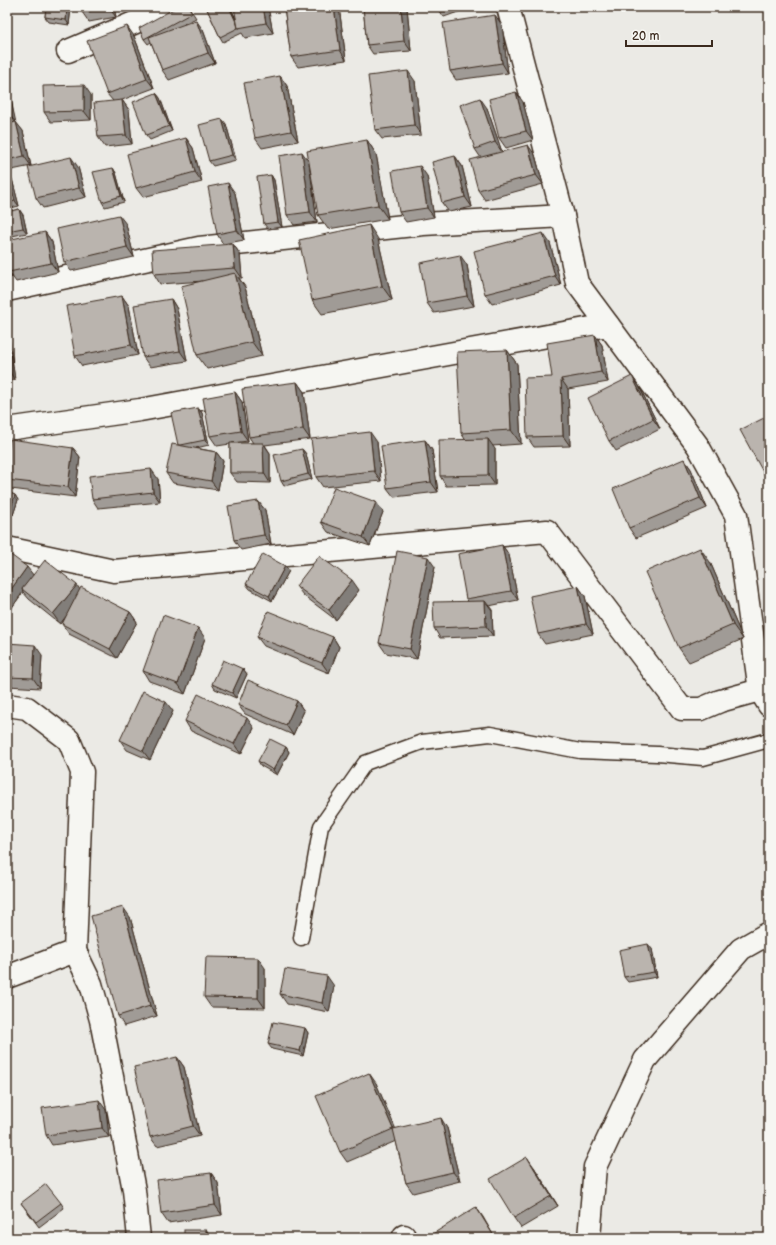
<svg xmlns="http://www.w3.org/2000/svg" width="776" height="1245" font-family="'Balsamiq Sans',sans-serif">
<rect width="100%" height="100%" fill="#ebeae5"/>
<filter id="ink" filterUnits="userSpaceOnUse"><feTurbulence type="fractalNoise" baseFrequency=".025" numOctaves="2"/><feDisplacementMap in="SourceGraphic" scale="8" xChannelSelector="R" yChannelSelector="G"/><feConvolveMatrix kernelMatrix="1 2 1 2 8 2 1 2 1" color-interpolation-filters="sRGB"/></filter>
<g filter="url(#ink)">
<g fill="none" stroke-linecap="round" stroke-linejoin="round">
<!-- service casing -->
<g stroke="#3b2a1e" stroke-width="17">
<path id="service" d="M301 938 321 826 365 763 422 742 490 734 580 751 657 754 703 758 769 740"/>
</g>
<!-- minor casing -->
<g stroke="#3b2a1e" stroke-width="25">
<g id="minor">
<path d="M508 7 563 216 577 283 698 446 736 515 759 684 760 690 769 705"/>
<path d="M68 51 171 7"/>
<path d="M7 290 199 248 423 224 563 216"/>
<path d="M7 429 140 410 608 325"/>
<path d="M7 548 114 571 547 531 682 709H701L720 701 760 690"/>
<path d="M7 705 27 708 69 740 82 772 75 951 7 977"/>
<path d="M75 951 91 984 101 1020 134 1190 139 1238"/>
<path d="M404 1236 405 1238"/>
<path d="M589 1238 595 1167 645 1060 741 949 769 933"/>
</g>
</g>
<!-- service -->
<use href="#service" stroke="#f6f6f2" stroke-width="14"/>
<!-- minor -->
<use href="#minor" stroke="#f6f6f2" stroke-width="22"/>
</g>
<!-- wall -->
<g fill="#a09b96" stroke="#3b2a1e">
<path d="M46 7H71L69 25 49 22 45 17Z"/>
<path d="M114 7 116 17 89 22 82 12Z"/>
<path d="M189 7 196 18 184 24 203 30 215 63 169 80 162 70 151 42 148 44 144 39Z"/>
<path d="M206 7H230L237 20 268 7 273 33 245 38 242 33 223 42 220 37Z"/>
<path d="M284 7H339L346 60 298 67 291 57Z"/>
<path d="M363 7H407L411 51 373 54 367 45Z"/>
<path d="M437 7H472L444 17Z"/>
<path d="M502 25 508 73 456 80 450 71Z"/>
<path d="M134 36 154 88 122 100 129 110 132 144 105 147 98 137 113 101 107 94Z"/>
<path d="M7 64 10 76 7 77Z"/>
<path d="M280 76 287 86 298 141 262 148 255 138Z"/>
<path d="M415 81 421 135 382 139 375 130Z"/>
<path d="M156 93 160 98 172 131 150 140 146 135Z"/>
<path d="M7 94 11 100 15 122 23 131 31 166 7 171Z"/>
<path d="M91 95V120L51 122 44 112Z"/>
<path d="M523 102 533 140 506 148 499 138Z"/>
<path d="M487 108 502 152 535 155 543 184 485 200 478 190 481 158 475 149Z"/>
<path d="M222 119 226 124 236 160 213 166 209 161Z"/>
<path d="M186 138 193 148 202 182 143 197 136 188Z"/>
<path d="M367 140 376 154 388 219 328 229 318 215Z"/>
<path d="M455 156 462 166 472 207 449 212 442 203Z"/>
<path d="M309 162 317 222 294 225 287 215Z"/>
<path d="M78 167 86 197 43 208 36 198Z"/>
<path d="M113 168 116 173 124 202 105 207 102 202Z"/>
<path d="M7 175 12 179 19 206 7 209Z"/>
<path d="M271 175 274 180 282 227 268 229 264 224Z"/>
<path d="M427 176 434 217 406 222 399 212Z"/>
<path d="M235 193 244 240 223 244 217 234Z"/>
<path d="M19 209 23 215 27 233 7 237V212Z"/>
<path d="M126 224 134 257 71 271 64 262Z"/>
<path d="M45 232 52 242 58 272 16 282 9 272Z"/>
<path d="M378 239 392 300 322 314 312 300Z"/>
<path d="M550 243 561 285 492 304 485 294Z"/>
<path d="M233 244 240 254 242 278H239L245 287 262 356 207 369 197 355 204 281 160 284 154 274Z"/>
<path d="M467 265 474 306 434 313 427 303Z"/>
<path d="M122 296 129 306 138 355 82 366 75 356Z"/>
<path d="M171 299 177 309 187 361 150 367 143 357Z"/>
<path d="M7 323 15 380 7 382Z"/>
<path d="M595 335 602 345 608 382 568 389 570 446 534 447 527 437 552 377Z"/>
<path d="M507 350 517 364 521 444 492 446 495 449V485L446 486 440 476 465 439 461 433Z"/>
<path d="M297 382 304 392 310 439 265 445 270 453V483L237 482 230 473V444L217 446 210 436 235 392 242 402 248 441 232 443H253L249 437Z"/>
<path d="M639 386 660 429 616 451 609 441Z"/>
<path d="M198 408 202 413 209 445 196 448 216 452 223 461 218 490 173 483 166 473 178 445Z"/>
<path d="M425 440 432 450 438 492 394 497 387 488Z"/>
<path d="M377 442 381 481 323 487 316 477Z"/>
<path d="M73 448 80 457 75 497 11 489 7 483V460Z"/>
<path d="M302 449 306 454 312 479 284 486 281 481Z"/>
<path d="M684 459 691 469 707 508 636 538 629 528Z"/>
<path d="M158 479 160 502 98 508 92 499Z"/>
<path d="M7 492 15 495 18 500 13 515 7 513Z"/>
<path d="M258 501 265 510 271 544 241 550 234 540Z"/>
<path d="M383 512 370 546 328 532 321 522Z"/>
<path d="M502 545 509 555 518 600 489 606 492 610 493 636 440 638 434 628 468 601 466 599Z"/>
<path d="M7 552 33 575 80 590 130 612 137 622 117 658 69 634 62 624 66 617 60 624 29 599 23 592 8 613 7 612Z"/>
<path d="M710 562 743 639 689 662 679 648Z"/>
<path d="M435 567 417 659 386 653 379 643Z"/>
<path d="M289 571 272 601 250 589 246 584Z"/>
<path d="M296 586 359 590 336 620 303 595Z"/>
<path d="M578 586 585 596 593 634 545 644 538 634Z"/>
<path d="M257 637H333L339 647 329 673 264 646Z"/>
<path d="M205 638 185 694 149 681 143 671Z"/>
<path d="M7 643 42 655 40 688 8 686 7 684Z"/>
<path d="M243 669 247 674 236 698 215 689 212 684Z"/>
<path d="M297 701 304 711 293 735 245 714 238 705Z"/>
<path d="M173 711 150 760 127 750 120 740Z"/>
<path d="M185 721 254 728 241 754 191 731Z"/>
<path d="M286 747 289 752 277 775 261 766 258 761Z"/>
<path d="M7 860 10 871 7 872Z"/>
<path d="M130 917 157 1016 124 1026 118 1016Z"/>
<path d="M652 949 657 977 628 982 624 977Z"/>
<path d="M265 968V1008L211 1007 204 997Z"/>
<path d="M334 986 329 1012 287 1004 280 994Z"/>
<path d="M305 1028 308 1033 303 1056 272 1049 268 1044Z"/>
<path d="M177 1057 184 1067 200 1136 157 1146 150 1137Z"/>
<path d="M376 1083 395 1129 447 1128 460 1181 413 1193 406 1183 396 1141 347 1162 340 1152Z"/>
<path d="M106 1110 109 1137 52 1145 46 1135Z"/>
<path d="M534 1167 558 1206 521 1228 514 1218Z"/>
<path d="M211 1173 218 1183 222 1215 168 1223 161 1213Z"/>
<path d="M21 1203H61L64 1208 39 1227Z"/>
</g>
<!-- shaded-wall -->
<g fill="#827e7a" stroke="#3b2a1e">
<path d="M67 7H71L69 25 66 20Z"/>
<path d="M109 7H114L116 17 109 8Z"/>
<path d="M229 7H230L240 28H239Z"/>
<path d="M263 7H268L273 33 266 23Z"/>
<path d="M334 7H339L346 60 340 50Z"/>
<path d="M401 7H407L411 51 404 41Z"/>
<path d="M495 15 502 25 508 73 502 63Z"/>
<path d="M196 20 203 30 215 63 208 53Z"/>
<path d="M127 26 134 36 154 88 147 79Z"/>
<path d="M7 64 10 76 7 71Z"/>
<path d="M408 71 415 81 421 135 414 125Z"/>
<path d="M280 76 287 86 298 141 291 131Z"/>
<path d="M84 85 91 95V120L84 111Z"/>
<path d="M516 92 523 102 533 140 526 131Z"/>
<path d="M156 93 160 98 172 131 169 126Z"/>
<path d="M7 94 11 100 16 123 9 114 7 104Z"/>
<path d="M480 98 487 108 502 152 495 142Z"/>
<path d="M122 100 129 110 132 144 126 135Z"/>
<path d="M222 119 226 124 236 160 232 155Z"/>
<path d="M16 122 23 131 31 166 24 156Z"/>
<path d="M186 138 193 148 202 182 195 172Z"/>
<path d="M367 140 376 154 388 219 378 205Z"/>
<path d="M528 145 535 155 543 184 536 175Z"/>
<path d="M302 152 309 162 317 222 310 212Z"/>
<path d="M455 156 462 166 472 207 465 197Z"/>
<path d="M71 157 78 167 86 197 79 188Z"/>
<path d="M420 166 427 176 434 217 427 208Z"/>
<path d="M113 168 116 173 124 202 121 196Z"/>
<path d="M8 174 12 179 19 206 15 201Z"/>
<path d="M271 175 274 180 282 227 278 222Z"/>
<path d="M228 183 235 193 244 240 237 230Z"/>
<path d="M19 209 23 215 27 233 23 228Z"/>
<path d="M119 215 126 224 134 257 127 247Z"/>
<path d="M369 225 378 239 392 300 382 286Z"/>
<path d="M45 232 52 242 58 272 51 263Z"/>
<path d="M543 233 550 243 561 285 555 276Z"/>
<path d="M233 244 240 254 242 278 235 268Z"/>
<path d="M460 255 467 265 474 306 467 296Z"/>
<path d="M235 273 245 287 262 356 252 342Z"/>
<path d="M122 296 129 306 138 355 131 345Z"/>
<path d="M171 299 177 309 187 361 180 351Z"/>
<path d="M7 323 15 380 7 368Z"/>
<path d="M595 335 602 345 608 382 601 372Z"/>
<path d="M507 350 517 364 521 444 511 430Z"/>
<path d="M632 376 639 386 660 429 653 419Z"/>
<path d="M561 379 568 389 570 446 563 436Z"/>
<path d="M297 382 304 392 310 439 303 429Z"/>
<path d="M235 392 242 402 248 441 241 431Z"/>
<path d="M198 408 202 413 209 445 205 440Z"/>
<path d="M370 432 377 442 381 481 374 471Z"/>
<path d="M488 439 495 449V485L488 475Z"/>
<path d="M425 440 432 450 438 492 431 482Z"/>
<path d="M263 443 270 453V483L264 473Z"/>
<path d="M73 448 80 457 75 497 68 487Z"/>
<path d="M302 449 306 454 312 479 308 474Z"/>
<path d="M216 452 223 461 218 490 211 481Z"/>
<path d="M684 459 691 469 707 508 700 498Z"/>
<path d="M151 469 158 479 160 502 153 492Z"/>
<path d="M15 495 18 500 13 515 10 510Z"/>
<path d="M258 501 265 510 271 544 264 535Z"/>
<path d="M376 502 383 512 370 546 363 537Z"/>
<path d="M502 545 509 555 518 600 511 591Z"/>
<path d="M700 548 710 562 743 639 733 625Z"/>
<path d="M428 557 435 567 417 659 410 649Z"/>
<path d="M285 566 289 571 272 601 269 596Z"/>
<path d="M27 567 34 576 22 589 23 592 8 613 7 611V595Z"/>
<path d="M352 580 359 590 336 620 329 610Z"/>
<path d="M77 585 83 595 60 624 53 614Z"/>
<path d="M578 586 585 596 593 634 586 624Z"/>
<path d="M485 601 492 610 493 636 486 626Z"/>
<path d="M130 612 137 622 117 658 110 649Z"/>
<path d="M198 628 205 638 185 694 178 684Z"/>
<path d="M333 637 339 647 329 673 322 663Z"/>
<path d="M35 645 42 655 40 688 33 678Z"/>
<path d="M243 669 247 674 236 698 232 693Z"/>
<path d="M297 701 304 711 293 735 286 725Z"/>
<path d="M166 702 173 711 150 760 143 751Z"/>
<path d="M247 718 254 728 241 754 234 744Z"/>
<path d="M286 747 289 752 277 775 273 770Z"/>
<path d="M7 860 10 871 7 868Z"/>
<path d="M123 907 130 917 157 1016 150 1006Z"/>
<path d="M648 944 652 949 657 977 654 972Z"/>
<path d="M258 958 265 968V1008L258 998Z"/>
<path d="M327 976 334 986 329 1012 322 1003Z"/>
<path d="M305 1028 308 1033 303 1056 300 1051Z"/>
<path d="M177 1057 184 1067 200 1136 193 1126Z"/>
<path d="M369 1073 376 1083 400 1139 393 1129Z"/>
<path d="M99 1100 106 1110 109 1137 102 1128Z"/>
<path d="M441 1118 447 1128 460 1181 453 1172Z"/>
<path d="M527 1157 534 1167 558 1206 551 1196Z"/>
<path d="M211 1173 218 1183 222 1215 215 1205Z"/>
<path d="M476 1207 483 1217 495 1238Z"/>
<path d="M206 1230 211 1238H206Z"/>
</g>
<!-- building -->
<g fill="#bab4ae" stroke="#3b2a1e">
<path d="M46 7H67L66 20 45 17Z"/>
<path d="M81 7H109V8L82 12Z"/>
<path d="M177 7H189L192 13 144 39 139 28Z"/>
<path d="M206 7H229L237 24 238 28 220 37Z"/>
<path d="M234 7H263L266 23 238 28Z"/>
<path d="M284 7H334L340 50 291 57Z"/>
<path d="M363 7H401L404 41 367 45Z"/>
<path d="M495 15 502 63 450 71 443 23Z"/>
<path d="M196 20 208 53 162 70 149 37Z"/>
<path d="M127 26 147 79 107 94 87 41Z"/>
<path d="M408 71 414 125 375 130 368 76Z"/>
<path d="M280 76 291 131 255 138 244 83Z"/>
<path d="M84 85V111L44 112 43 86Z"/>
<path d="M516 92 526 131 499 138 489 99Z"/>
<path d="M156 93 169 126 146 135 133 102Z"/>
<path d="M480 98 495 142 475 149 460 105Z"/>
<path d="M122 100 126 135 98 137 94 103Z"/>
<path d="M7 104 9 114H7Z"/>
<path d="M222 119 232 155 209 161 199 125Z"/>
<path d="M16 122 24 156 7 160V124Z"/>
<path d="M186 138 195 172 136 188 127 154Z"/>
<path d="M367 140 378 205 318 215 307 151Z"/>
<path d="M528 145 536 175 478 190 470 160Z"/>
<path d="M302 152 310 212 287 215 279 156Z"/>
<path d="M455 156 465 197 442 203 432 162Z"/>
<path d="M71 157 79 188 36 198 28 167Z"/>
<path d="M420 166 427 208 399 212 392 171Z"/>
<path d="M113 168 121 196 102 202 93 172Z"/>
<path d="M8 174 15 201 7 203V175Z"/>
<path d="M271 175 278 222 264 224 257 177Z"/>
<path d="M228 183 237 230 217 234 208 187Z"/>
<path d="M19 209 23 228 7 231V212Z"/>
<path d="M119 215 127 247 64 262 57 229Z"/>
<path d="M369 225 382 286 312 300 299 240Z"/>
<path d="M45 232 51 263 9 272 7 262V240Z"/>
<path d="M543 233 555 276 485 294 474 251Z"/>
<path d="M233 244 235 268 154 274 152 250Z"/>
<path d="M460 255 467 296 427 303 420 263Z"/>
<path d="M235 273 252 342 197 355 181 286Z"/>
<path d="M122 296 131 345 75 356 66 306Z"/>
<path d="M171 299 180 351 143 357 134 305Z"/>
<path d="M595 335 601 372 561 379 563 436 527 437 525 378 552 377 547 343Z"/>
<path d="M507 350 511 430 461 433 457 352Z"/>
<path d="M632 376 653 419 609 441 588 398Z"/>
<path d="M297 382 303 429 249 437 242 389Z"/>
<path d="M235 392 241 431 210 436 203 398Z"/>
<path d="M198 408 205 440 181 445H178L171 413Z"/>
<path d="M768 416 769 417V483L740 430Z"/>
<path d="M370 432 374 471 316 477 311 439Z"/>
<path d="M10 439 73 448 68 487 7 480V460Z"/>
<path d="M488 439V475L440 476 439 440Z"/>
<path d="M425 440 431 482 387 488 381 446Z"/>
<path d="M230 443H263L264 473H230Z"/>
<path d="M172 444 216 452 211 481 166 473Z"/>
<path d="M302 449 308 474 281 481 274 455Z"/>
<path d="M684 459 700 498 629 528 613 489Z"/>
<path d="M151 469 153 492 92 499 89 476Z"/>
<path d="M334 487 376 502 363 537 321 522Z"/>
<path d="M7 492 15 495 10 510 7 509Z"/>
<path d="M258 501 264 535 234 540 228 506Z"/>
<path d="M502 545 511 591 466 599 458 554Z"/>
<path d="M700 548 733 625 679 648 645 572Z"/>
<path d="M397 551 428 557 410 649 379 643Z"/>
<path d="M7 552 27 567 7 595Z"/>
<path d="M263 554 285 566 269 596 246 584Z"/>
<path d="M319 556 352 580 329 610 296 586Z"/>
<path d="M45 560 77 585 53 614 22 589Z"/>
<path d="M578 586 586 624 538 634 530 596Z"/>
<path d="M81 587 130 612 110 649 62 624Z"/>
<path d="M485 601 486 626 434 628 433 602Z"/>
<path d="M268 611 333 637 322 663 257 637Z"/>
<path d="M163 615 198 628 178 684 143 671Z"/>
<path d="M7 643 35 645 33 678 7 677Z"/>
<path d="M223 660 243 669 232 693 212 684Z"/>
<path d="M248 680 297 701 286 725 238 705Z"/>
<path d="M143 691 166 702 143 751 120 740Z"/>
<path d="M198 694 247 718 234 744 185 721Z"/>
<path d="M270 739 286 747 273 770 258 761Z"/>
<path d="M123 907 150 1006 118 1016 91 916Z"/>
<path d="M648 944 654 972 624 977 619 950Z"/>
<path d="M206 957 258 958V998L204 997Z"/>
<path d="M285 969 327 976 322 1003 280 994Z"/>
<path d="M273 1022 305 1028 300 1051 268 1044Z"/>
<path d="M177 1057 193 1126 150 1137 134 1067Z"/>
<path d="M369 1073 393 1129 340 1152 316 1096Z"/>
<path d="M99 1100 102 1128 46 1135 42 1108Z"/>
<path d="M441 1118 453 1172 406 1183 393 1129Z"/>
<path d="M527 1157 551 1196 514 1218 490 1179Z"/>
<path d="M211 1173 215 1205 161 1213 157 1180Z"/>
<path d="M46 1184 61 1203 36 1222 21 1203Z"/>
<path d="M476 1207 495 1238H433L431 1235Z"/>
<rect x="184" y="1230" width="22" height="8"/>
<path d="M396 1234 399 1238H389Z"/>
</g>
</g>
<!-- margin -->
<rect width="776" height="1245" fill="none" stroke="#f6f6f2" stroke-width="24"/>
<rect x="12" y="12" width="752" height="1221" fill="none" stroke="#3b2a1e" stroke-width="1.5" filter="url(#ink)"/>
<!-- scale -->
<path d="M626 40v6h86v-6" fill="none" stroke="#3b2a1e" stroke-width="2"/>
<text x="632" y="40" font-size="12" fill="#3b2a1e" stroke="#f6f6f2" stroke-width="3" paint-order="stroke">20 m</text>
</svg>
